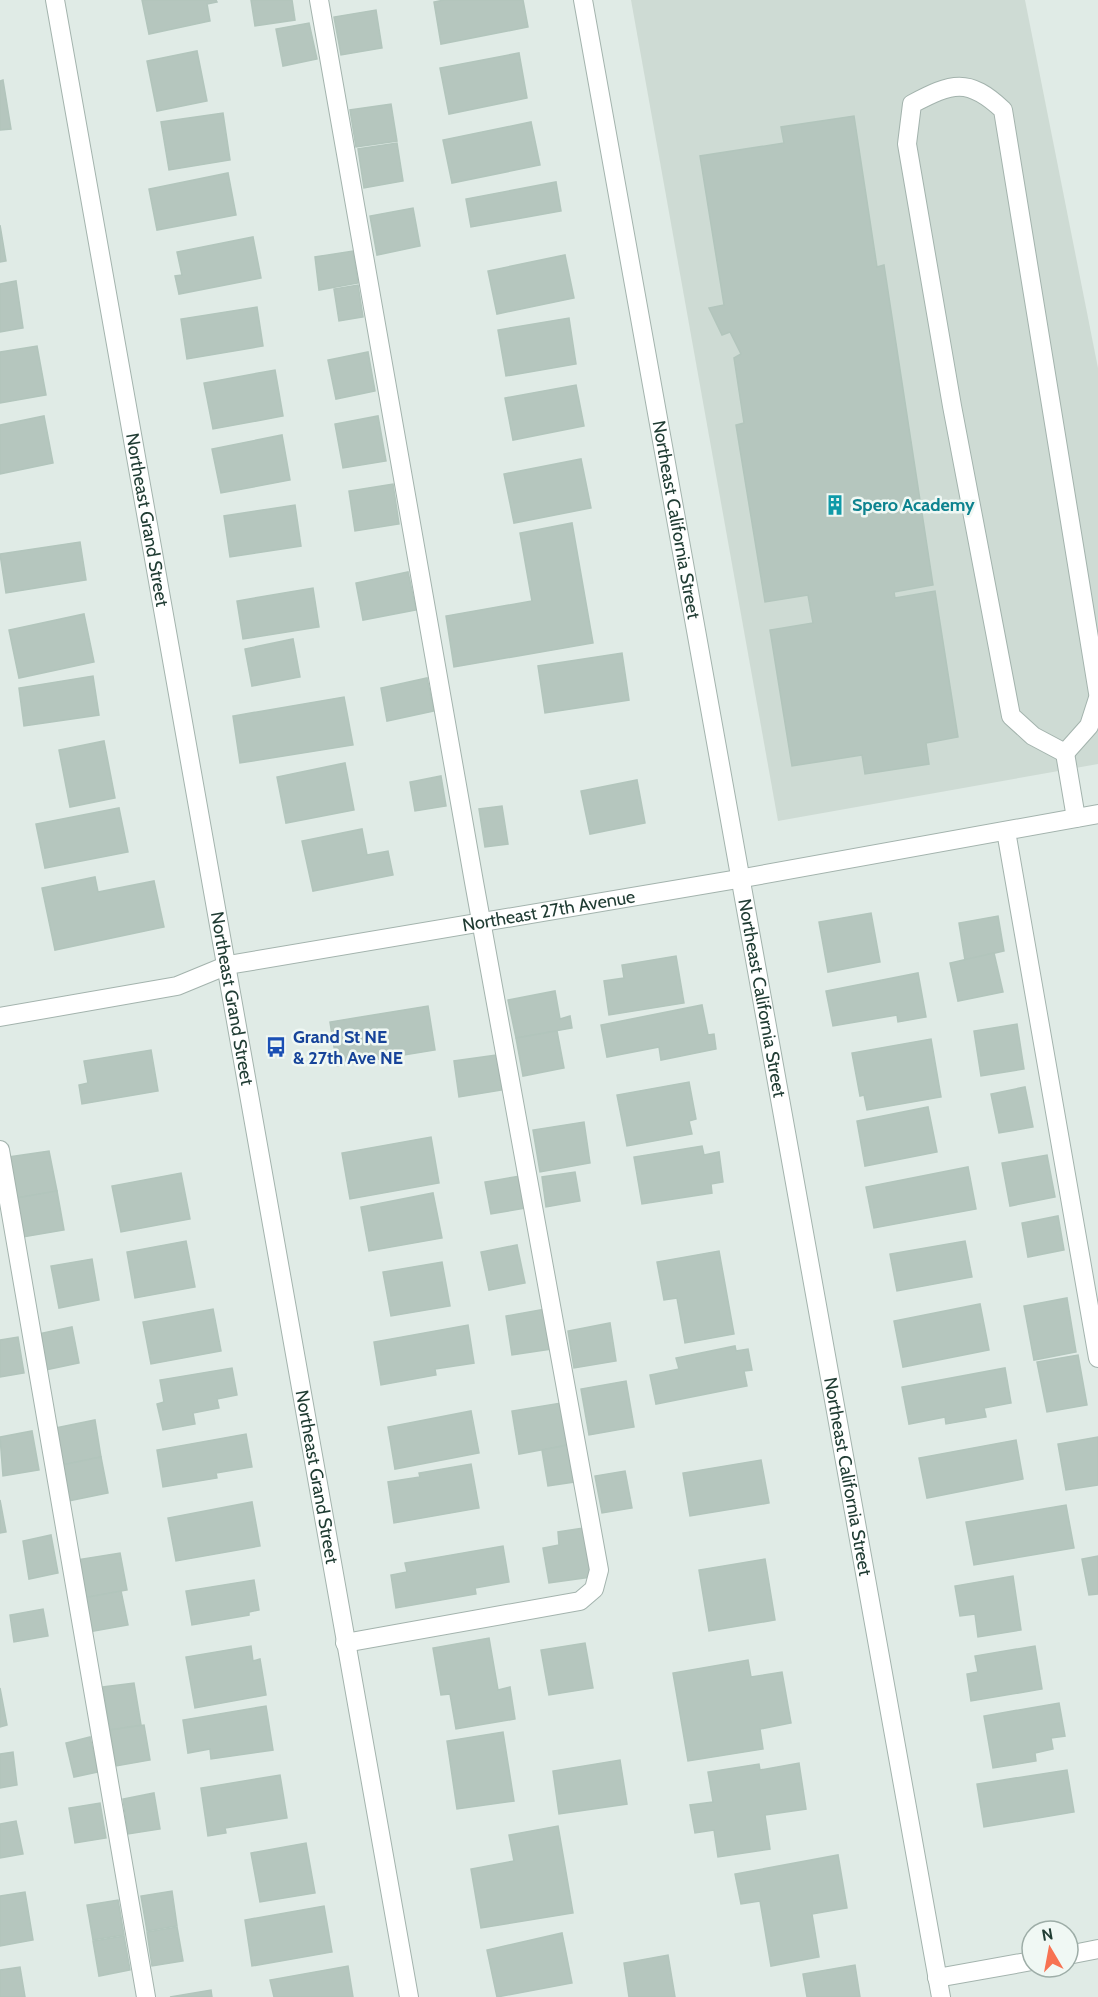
<svg xmlns="http://www.w3.org/2000/svg" width="1098" height="1997" font-family="Cabin,sans-serif">
<rect width="100%" height="100%" fill="#e0ebe6"/>
<!-- built -->
<path fill="#cedbd4" d="M631 0H1025L1098 368V764L778 821Z"/>
<!-- building -->
<g fill="#b5c6be" stroke="#b2c5bc" stroke-width="1.5">
<path d="M142 0H216L217 2 207 4 210 21 149 34Z"/>
<path d="M251 0H292L295 20 255 26Z"/>
<path d="M444 0H523L528 27 441 44 434 2Z"/>
<path d="M376 10 382 48 341 55 334 17Z"/>
<path d="M309 23 317 59 283 66 276 29Z"/>
<path d="M197 51 207 101 157 111 147 61Z"/>
<path d="M519 53 527 98 449 114 440 68Z"/>
<path d="M3 80 11 129 0 130V81Z"/>
<path d="M391 104 397 141 356 147 350 110Z"/>
<path d="M223 113 230 160 169 170 161 122Z"/>
<path d="M854 116 877 267 884 265 933 585 894 592 895 598 935 591 958 737 926 743 929 764 865 774 862 755 792 766 770 630 813 623 808 595 765 602 736 425 744 423 734 358 741 354 730 332 722 335 709 308 724 305 700 156 784 143 781 127Z"/>
<path d="M531 122 540 165 452 183 443 140Z"/>
<path d="M397 143 403 181 364 188 358 149Z"/>
<path d="M228 173 236 215 157 230 149 189Z"/>
<path d="M556 182 561 211 471 227 466 199Z"/>
<path d="M413 208 420 246 377 255 370 216Z"/>
<path d="M0 225 6 261 0 262Z"/>
<path d="M253 237 261 278 179 294 175 276 182 275 177 252Z"/>
<path d="M353 251 358 283 319 290 315 257Z"/>
<path d="M565 255 574 298 497 314 488 271Z"/>
<path d="M16 281 23 328 0 332V284Z"/>
<path d="M358 285 363 317 339 321 334 289Z"/>
<path d="M257 307 263 346 187 359 181 319Z"/>
<path d="M569 318 576 364 506 376 498 330Z"/>
<path d="M37 346 46 395 0 403V352Z"/>
<path d="M368 352 375 391 336 399 328 360Z"/>
<path d="M275 370 283 416 213 429 204 383Z"/>
<path d="M576 385 584 426 513 440 505 398Z"/>
<path d="M44 416 53 463 0 474V425Z"/>
<path d="M378 416 386 461 343 468 335 424Z"/>
<path d="M282 435 290 480 221 493 212 449Z"/>
<path d="M581 459 591 508 514 523 504 474Z"/>
<path d="M393 484 399 524 355 531 349 491Z"/>
<path d="M295 505 301 546 230 557 224 516Z"/>
<path d="M572 523 593 643 454 667 446 616 532 601 520 533Z"/>
<path d="M80 542 86 580 6 593 0 554Z"/>
<path d="M408 572 416 610 363 620 356 583Z"/>
<path d="M313 588 319 627 243 639 237 601Z"/>
<path d="M84 614 94 662 19 678 9 630Z"/>
<path d="M293 639 300 677 252 686 245 649Z"/>
<path d="M622 653 629 700 545 713 538 666Z"/>
<path d="M93 676 99 715 24 726 19 688Z"/>
<path d="M427 678 434 711 387 721 381 688Z"/>
<path d="M344 697 353 745 240 763 233 716Z"/>
<path d="M104 741 115 798 70 807 59 750Z"/>
<path d="M345 763 354 810 286 823 277 777Z"/>
<path d="M441 776 446 806 415 811 410 782Z"/>
<path d="M637 780 645 823 590 834 581 791Z"/>
<path d="M502 806 508 844 485 847 479 809Z"/>
<path d="M119 808 128 852 45 868 36 824Z"/>
<path d="M362 829 367 855 388 851 393 875 313 891 302 841Z"/>
<path d="M95 877 98 892 154 881 164 927 55 950 42 888Z"/>
<path d="M871 913 880 962 828 972 819 922Z"/>
<path d="M998 916 1004 951 965 960 959 923Z"/>
<path d="M994 953 1003 992 958 1001 950 963Z"/>
<path d="M676 956 684 1003 609 1015 604 981 624 978 622 965Z"/>
<path d="M918 973 926 1017 898 1022 897 1015 833 1026 826 991Z"/>
<path d="M555 991 560 1019 570 1016 572 1028 516 1038 508 1000Z"/>
<path d="M702 1005 708 1035 714 1034 716 1049 661 1060 659 1047 607 1057 601 1025Z"/>
<path d="M428 1006 435 1050 337 1066 330 1022Z"/>
<path d="M1017 1024 1024 1069 981 1076 974 1031Z"/>
<path d="M557 1031 564 1068 523 1076 516 1038Z"/>
<path d="M931 1039 941 1097 867 1110 864 1095 860 1096 852 1053Z"/>
<path d="M151 1050 158 1091 82 1104 79 1085 88 1083 84 1061Z"/>
<path d="M496 1055 502 1090 459 1097 454 1061Z"/>
<path d="M689 1082 696 1119 689 1121 692 1134 627 1146 617 1095Z"/>
<path d="M1025 1087 1033 1127 999 1133 991 1094Z"/>
<path d="M928 1107 937 1152 865 1166 857 1121Z"/>
<path d="M584 1122 590 1163 540 1172 533 1130Z"/>
<path d="M431 1137 439 1183 350 1199 342 1153Z"/>
<path d="M702 1146 704 1155 719 1152 723 1182 711 1184 712 1193 642 1204 634 1157Z"/>
<path d="M49 1151 57 1191 16 1198 9 1157Z"/>
<path d="M1047 1155 1055 1197 1010 1206 1002 1163Z"/>
<path d="M968 1167 976 1209 874 1228 866 1187Z"/>
<path d="M575 1172 580 1201 546 1207 542 1177Z"/>
<path d="M181 1173 190 1219 121 1232 112 1186Z"/>
<path d="M520 1176 526 1208 491 1214 485 1182Z"/>
<path d="M57 1191 64 1230 23 1237 16 1198Z"/>
<path d="M433 1193 442 1238 369 1251 361 1207Z"/>
<path d="M1058 1216 1064 1250 1028 1257 1022 1223Z"/>
<path d="M186 1241 195 1287 135 1298 127 1252Z"/>
<path d="M965 1241 972 1277 897 1291 890 1254Z"/>
<path d="M517 1245 525 1283 489 1290 481 1252Z"/>
<path d="M719 1251 734 1334 685 1343 677 1298 664 1300 657 1262Z"/>
<path d="M92 1259 99 1300 59 1308 51 1266Z"/>
<path d="M442 1262 450 1306 391 1316 383 1272Z"/>
<path d="M1067 1298 1076 1352 1034 1360 1024 1306Z"/>
<path d="M980 1304 989 1350 903 1367 894 1321Z"/>
<path d="M213 1309 221 1351 151 1364 143 1322Z"/>
<path d="M545 1309 551 1349 512 1355 506 1316Z"/>
<path d="M610 1323 616 1361 574 1368 568 1331Z"/>
<path d="M468 1325 474 1363 435 1369 436 1375 381 1385 374 1342Z"/>
<path d="M72 1327 79 1363 45 1370 38 1334Z"/>
<path d="M18 1337 24 1373 0 1377V1340Z"/>
<path d="M735 1346 736 1351 748 1349 752 1370 744 1371 747 1386 656 1404 650 1375 679 1369 676 1358Z"/>
<path d="M1078 1355 1087 1405 1047 1412 1037 1362Z"/>
<path d="M232 1368 237 1395 217 1399 219 1408 193 1413 195 1424 163 1430 157 1404 164 1402 160 1380Z"/>
<path d="M1005 1368 1011 1403 984 1408 986 1417 946 1424 945 1417 909 1424 902 1387Z"/>
<path d="M626 1381 634 1427 589 1435 581 1389Z"/>
<path d="M561 1403 568 1445 519 1454 512 1411Z"/>
<path d="M471 1411 479 1453 395 1469 388 1427Z"/>
<path d="M95 1420 101 1457 62 1465 55 1428Z"/>
<path d="M32 1431 39 1470 3 1476 0 1437Z"/>
<path d="M246 1434 252 1467 216 1473 217 1478 163 1487 157 1450Z"/>
<path d="M1098 1437V1485L1066 1490 1058 1444Z"/>
<path d="M1016 1440 1023 1479 927 1498 919 1458Z"/>
<path d="M568 1445 574 1482 548 1486 542 1450Z"/>
<path d="M101 1457 108 1493 68 1501 62 1465Z"/>
<path d="M761 1460 769 1503 690 1516 683 1473Z"/>
<path d="M471 1464 479 1508 394 1523 388 1482 420 1477 419 1473Z"/>
<path d="M625 1471 632 1508 602 1513 595 1476Z"/>
<path d="M0 1500 6 1532 0 1533Z"/>
<path d="M252 1502 260 1546 176 1561 168 1518Z"/>
<path d="M1066 1505 1074 1548 974 1565 966 1522Z"/>
<path d="M583 1528 591 1577 549 1583 543 1548 559 1545 558 1532Z"/>
<path d="M51 1535 58 1573 29 1579 23 1541Z"/>
<path d="M503 1546 509 1582 475 1588 476 1594 396 1608 391 1575 407 1572 405 1563Z"/>
<path d="M120 1553 127 1590 83 1598 76 1560Z"/>
<path d="M1098 1556V1594L1089 1595 1082 1559Z"/>
<path d="M765 1559 775 1620 709 1631 699 1570Z"/>
<path d="M1013 1576 1021 1630 978 1637 975 1614 960 1616 955 1586Z"/>
<path d="M254 1580 259 1610 249 1612V1615L192 1625 186 1591Z"/>
<path d="M121 1591 128 1625 89 1632 83 1598Z"/>
<path d="M43 1609 48 1636 14 1642 10 1615Z"/>
<path d="M489 1638 498 1690 510 1687 515 1719 456 1729 450 1694 441 1695 433 1648Z"/>
<path d="M585 1643 593 1688 549 1695 541 1650Z"/>
<path d="M251 1646 253 1661 260 1659 266 1695 195 1708 186 1657Z"/>
<path d="M1035 1646 1042 1689 971 1701 967 1674 978 1672 975 1656Z"/>
<path d="M748 1660 751 1677 782 1672 791 1723 760 1729 763 1749 688 1761 673 1673Z"/>
<path d="M134 1683 141 1725 110 1730 103 1687Z"/>
<path d="M0 1688 7 1725 0 1727Z"/>
<path d="M1059 1703 1065 1736 1051 1738 1053 1749 1035 1753 1036 1761 993 1768 984 1716Z"/>
<path d="M266 1706 273 1750 211 1759 210 1749 188 1753 183 1720Z"/>
<path d="M144 1725 150 1760 116 1766 110 1730Z"/>
<path d="M503 1732 514 1801 457 1809 447 1741Z"/>
<path d="M90 1737 98 1772 74 1777 66 1743Z"/>
<path d="M13 1752 17 1785 0 1788V1754Z"/>
<path d="M620 1760 627 1804 559 1814 553 1771Z"/>
<path d="M799 1763 806 1809 765 1815 770 1849 718 1857 714 1830 695 1833 690 1805 713 1802 708 1772 759 1764 760 1770Z"/>
<path d="M1067 1770 1074 1812 984 1827 977 1784Z"/>
<path d="M280 1775 287 1818 225 1828 226 1833 208 1836 201 1788Z"/>
<path d="M154 1793 160 1829 128 1834 123 1799Z"/>
<path d="M100 1803 106 1838 75 1843 69 1808Z"/>
<path d="M16 1821 23 1854 0 1858V1824Z"/>
<path d="M558 1826 573 1913 481 1928 471 1869 514 1861 509 1835Z"/>
<path d="M306 1843 315 1893 260 1902 251 1853Z"/>
<path d="M838 1855 847 1908 812 1914 819 1957 771 1966 760 1901 741 1904 735 1874Z"/>
<path d="M172 1891 177 1926 147 1931 141 1896Z"/>
<path d="M25 1892 33 1940 0 1946V1896Z"/>
<path d="M118 1900 124 1935 93 1940 87 1905Z"/>
<path d="M324 1906 332 1952 252 1966 245 1920Z"/>
<path d="M177 1927 183 1961 152 1966 147 1932Z"/>
<path d="M562 1933 572 1983 497 1997 487 1950Z"/>
<path d="M124 1936 130 1970 99 1976 93 1941Z"/>
<path d="M668 1955 675 1997H629L624 1963Z"/>
<path d="M855 1965 860 1997H807L803 1974Z"/>
<path d="M348 1966 353 1997H274L270 1980Z"/>
<path d="M20 1967 25 1997H0V1970Z"/>
<path d="M211 1990 212 1997H170Z"/>
</g>
<g fill="none" stroke-linecap="round" stroke-linejoin="round">
<!-- minor casing -->
<g stroke="#a3b3ad" stroke-width="20">
<g id="minor">
<path id="s1" d="M55 0 409 1997"/>
<path d="M319 0 474 882 599 1570 594 1589 580 1601 345 1643"/>
<path id="s2" d="M583 0 941 1997"/>
<path d="M1065 753 1033 736 1011 716 952 406 907 144 912 104C952 83 968 77 1003 110L1098 693"/>
<path d="M1065 753 1076 818"/>
<path d="M1065 753 1089 726 1098 698"/>
<path d="M1006 831 1098 1358"/>
<path id="s3" d="M0 1017 177 986 228 965 738 879 1098 814"/>
<path d="M0 1150 146 1997"/>
<path d="M1068 1955 1098 1949"/>
<path d="M937 1978 1032 1961"/>
</g>
</g>
<!-- minor -->
<use href="#minor" stroke="#fff" stroke-width="18"/>
</g>
<!-- icons -->
<defs>
<g id="building-bare" transform="scale(1.62)"><path d="M-4-6H4V6H1V3H-1V6H-4ZM-2.5-4.3h1.7v1.8h-1.7ZM.8-4.3h1.7v1.8H.8ZM-2.5-1h1.7V.8h-1.7ZM.8-1h1.7V.8H.8Z" fill="#0f9aa8" stroke="#f0f8f4" stroke-width="2.5" paint-order="stroke"/></g>
<g id="bus-bare" transform="scale(1.62)"><path d="M-5-6H5V4H4V6H2V4H-2V6H-4V4H-5ZM-3.5-4V0h7V-4ZM-3.5 1.2v1.5H-2V1.2ZM2 1.2v1.5H3.5V1.2Z" fill="#1a4fb4" stroke="#f0f8f4" stroke-width="2.5" paint-order="stroke"/></g>
</defs>
<g fill-rule="evenodd">
<use href="#building-bare" x="835" y="505"/>
<use href="#bus-bare" x="276" y="1047"/>
</g>
<g text-anchor="middle" stroke-width="5" stroke-linejoin="round" paint-order="stroke">
<!-- culture labels -->
<g font-size="18" font-weight="bold" fill="#0d838f" stroke="#f0f8f4" text-anchor="start">
<text x="852" y="511">Spero Academy</text>
</g>
<!-- street labels -->
<g font-size="18" fill="#203c33" stroke="#f0f8f4">
<text dy="6" stroke="none"><textPath href="#s1" startOffset="528">Northeast Grand Street</textPath></text>
<text dy="6" stroke="none"><textPath href="#s2" startOffset="528">Northeast California Street</textPath></text>
<text dy="6" stroke="none"><textPath href="#s3" startOffset="560">Northeast 27th Avenue</textPath></text>
<text dy="6" stroke="none"><textPath href="#s1" startOffset="1014">Northeast Grand Street</textPath></text>
<text dy="6" stroke="none"><textPath href="#s2" startOffset="1014">Northeast California Street</textPath></text>
<text dy="6" stroke="none"><textPath href="#s1" startOffset="1500">Northeast Grand Street</textPath></text>
<text dy="6" stroke="none"><textPath href="#s2" startOffset="1500">Northeast California Street</textPath></text>
</g>
<!-- transit labels -->
<g font-size="18" font-weight="bold" fill="#164399" stroke="#f0f8f4" text-anchor="start">
<text x="293" y="1043">Grand St NE<tspan x="293" dy="21">&amp; 27th Ave NE</tspan></text>
</g>
</g>
<!-- north arrow -->
<g transform="translate(1050 1949) rotate(350)"><circle r="28" fill="#f0f8f4" stroke="#9dada7" stroke-width="1.5"/>
<path d="M0-4.5L10 22L0 15L-10 22Z" fill="#f77252"/>
<text y="-9" font-size="16" font-weight="bold" text-anchor="middle" fill="#203c33">N</text>
</g>
</svg>
